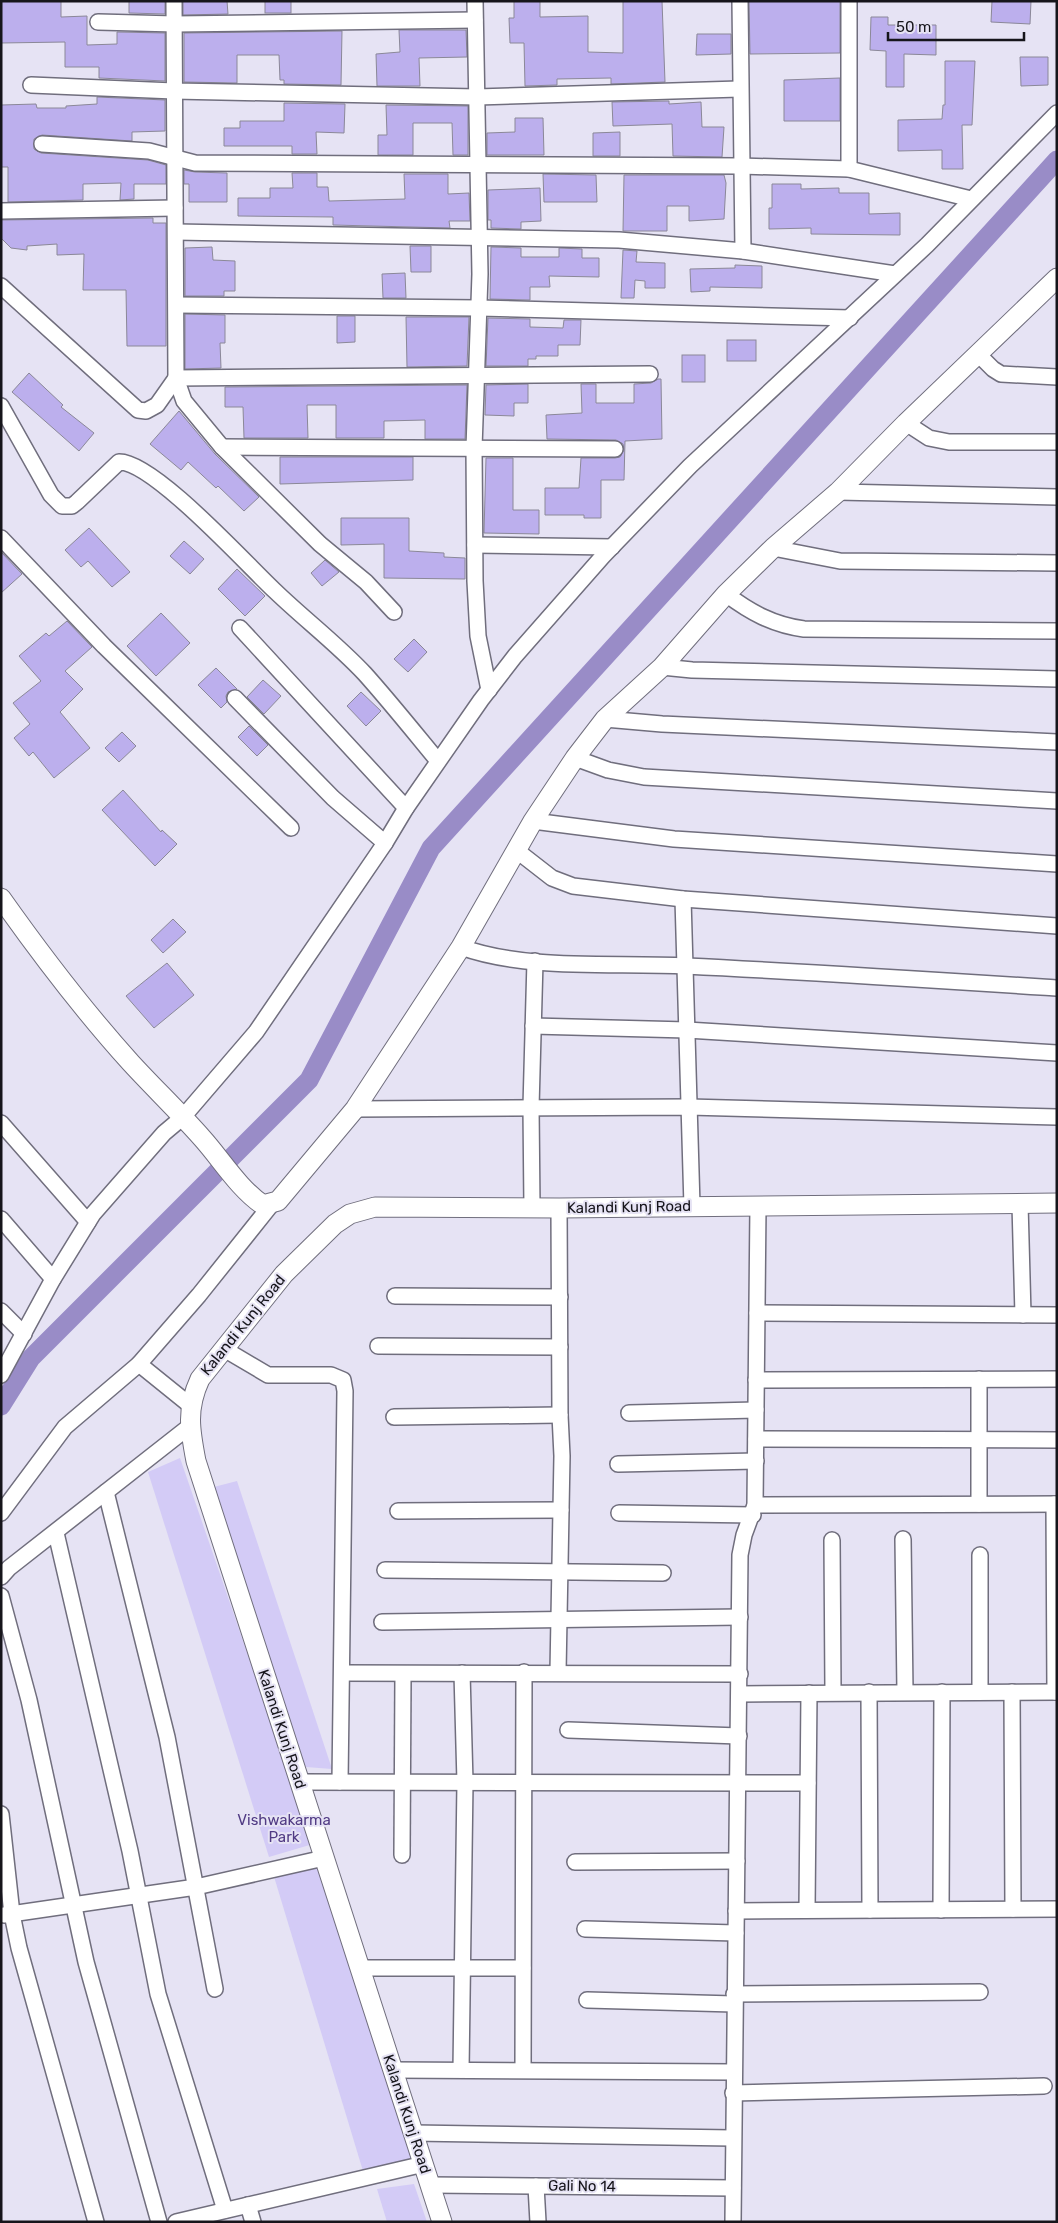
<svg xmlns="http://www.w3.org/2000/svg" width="1058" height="2223" font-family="Rubik,sans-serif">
<rect width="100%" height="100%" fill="#e6e3f4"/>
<!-- green -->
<g fill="#d3cbf6">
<path d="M180 1458 313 1844 269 1857 148 1472Z"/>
<path d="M237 1481 332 1769 306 1767 299 1759 210 1488Z"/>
<path d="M317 1857 416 2158 363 2171 272 1870Z"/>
<path d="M414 2184 427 2222H387L377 2189Z"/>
</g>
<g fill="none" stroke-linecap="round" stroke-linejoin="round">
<!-- canal -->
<path stroke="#998cc7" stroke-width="19" d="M1 1406 31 1358 309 1080 431 848 1057 160"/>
</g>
<!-- building -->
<g fill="#bcafed" stroke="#8b8898">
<path d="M1 1H61V17L87 16V45L117 44V32L165 33V81L99 78V67H65V42L1 43Z"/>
<path d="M129 1H165V14L129 13Z"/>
<path d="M183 1H227L228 14 183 15Z"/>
<rect x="265" y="1" width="26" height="12"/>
<path d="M514 1H540V17L588 16V52L623 53V1H662L665 82 611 84V78L557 79V85L525 86 524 43H510L509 18H514Z"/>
<path d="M749 1H840V53L750 54Z"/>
<path d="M992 1H1031L1030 24 991 22Z"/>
<path d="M871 17H888V25H936V55L904 54V87H886V51L870 50Z"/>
<path d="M399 30H466L467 57 419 58 420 86H377L376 54 400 52Z"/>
<path d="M342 31 341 85 284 84V80H280L279 55H237V83L184 82V33Z"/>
<path d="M697 34H731V54L696 55Z"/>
<path d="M1020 57H1048V85L1021 86Z"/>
<path d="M945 61H975L972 125H962L963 169H942V150L898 151V120L942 119 943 105H945Z"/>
<path d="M840 78V121H784V80Z"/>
<path d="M97 97 165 100V131L132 132V141L42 135 34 139V149L41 153 148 160 166 165V184H134V199L120 200 121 183 83 184V200L8 202V167H1V105L36 104 37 108H66V106L97 104Z"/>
<path d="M669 101V104L701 102 702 127H724L722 157 673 156 672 124 613 126 612 102Z"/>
<path d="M284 103 345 104 344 133 316 132 317 154H292V146H224V128H240V121H284Z"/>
<path d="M386 105 468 106V155H453L452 123H413V155H378V135H387Z"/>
<path d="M515 118H543L544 155H487V133L515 132Z"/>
<path d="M620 132V156H593V133Z"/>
<path d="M184 170 195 172 227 173V202H189V184H184Z"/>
<path d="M292 173H317V187H328L329 201 405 199 404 174H448V194L469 193 470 221H449L450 228 333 225V217L238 216V198H270V188H293Z"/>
<path d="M543 174 596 175 597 202H544Z"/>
<path d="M624 175H724L726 183 724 219 689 221V206H667V231H623Z"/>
<path d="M772 184H801V189L839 188V193H869V214L900 213V235L811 234V228L769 229V208H772Z"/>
<path d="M540 188 541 221 521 222V229L491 228V220H488V190Z"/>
<path d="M153 218V223H166V346H127L126 290H83L84 254 57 255V244L27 246V250L11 248 1 238V220Z"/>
<path d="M410 246H431V272H411Z"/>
<path d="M212 247 213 260 235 261V291H224V296H185V248Z"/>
<path d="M491 247 521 248V257H559V248L582 249V258H599V277L549 276 550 287H530V300L490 299Z"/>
<path d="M623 250 637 251 636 262 665 263V288H645V281L635 280 634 298H621Z"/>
<path d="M735 265 762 266V288L710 287V291L691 292 690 269 735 268Z"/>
<path d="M405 273 406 298H383L382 274Z"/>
<path d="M185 314 225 315V343H220L221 368 185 369Z"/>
<path d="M337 316H355V342L337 343Z"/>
<path d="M406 317H469L467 366 407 367Z"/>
<path d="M488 318 530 319V327L563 328 564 320H581L580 345H558V356H536V359H528V366H486Z"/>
<rect x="727" y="340" width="29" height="21"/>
<rect x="682" y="355" width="23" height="27"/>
<path d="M29 373 63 405 61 407 94 433 79 451 12 392Z"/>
<path d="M658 379H661L662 439 625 441 624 480H601V518H584V515H545V488H579L581 458H615L620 457 624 450 623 444 616 440 547 439 546 415 582 413 581 384H596V403H634V384L651 383Z"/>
<path d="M528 384V403H514V416L485 415 486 385Z"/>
<path d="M467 385 465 439H425V420L384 421V438H336V405H307L308 438H244L243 407H225V387Z"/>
<path d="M179 411 215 454 259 497 244 511 218 486 216 488 188 462 181 470 150 444Z"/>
<path d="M280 457H413V480L280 484Z"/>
<path d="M486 458H513V510H539V534L484 533Z"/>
<path d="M341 518H409V551L444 553V557L465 558V579L384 578V544L341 545Z"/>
<path d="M89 528 130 572 112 587 88 561 81 567 65 550Z"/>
<path d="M184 541 204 559 190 574 170 556Z"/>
<path d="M1 552 22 574 1 593Z"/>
<path d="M325 560 339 572 322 586 311 573Z"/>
<path d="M237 569 265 596 245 616 218 589Z"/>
<path d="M161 613 190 643 156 676 127 646Z"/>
<path d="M67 621 92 647 65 671 83 689 60 712 90 748 54 778 33 752 29 756 14 738 30 724 13 703 41 681 19 656 46 633 49 636Z"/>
<path d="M414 639 427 652 408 672 394 659Z"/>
<path d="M216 668 237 689 228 692 226 696 227 702 221 708 198 685Z"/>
<path d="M263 680 281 696 264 714 247 697Z"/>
<path d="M361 692 381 711 366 726 347 706Z"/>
<path d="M249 726 268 745 257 756 238 737Z"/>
<path d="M122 732 136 746 119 762 105 748Z"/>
<path d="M123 790 161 832 162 830 177 844 155 866 102 810Z"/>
<path d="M173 919 186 932 163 953 151 940Z"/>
<path d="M167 963 194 995 154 1028 126 996Z"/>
</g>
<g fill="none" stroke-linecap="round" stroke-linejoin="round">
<!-- minor casing -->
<g stroke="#706e7d" stroke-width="18">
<g id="minor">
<path d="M174 1 176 378 184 401 222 447 320 544 366 582 394 612"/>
<path d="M475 1 480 274 474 448 475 581 478 636 489 690"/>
<path d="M740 1 743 251"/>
<path d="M849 1V169"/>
<path d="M98 22 175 24 475 20"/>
<path d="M31 85 174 91 477 97 739 89"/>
<path d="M42 144 149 151 195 163 740 166 849 169 971 199"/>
<path d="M1 211 175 208"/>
<path d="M176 232 619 240 743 251 895 274"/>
<path d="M1 286 138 410 146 411 157 405 176 378 650 374"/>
<path d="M177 305 479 308 850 318"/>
<path d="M978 354 993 369 1001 374 1057 377"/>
<path d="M1 406 51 495 62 506H72L77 502 119 462C153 461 247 565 275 591 304 619 337 644 365 674 390 702 414 732 438 761"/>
<path d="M906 423 929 438 949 442H1057"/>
<path d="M222 447 615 449"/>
<path d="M838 492 1057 497"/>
<path d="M1 538 104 646 291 828"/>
<path d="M475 545 612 547"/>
<path d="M773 548 840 561 1057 563"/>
<path d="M726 594C750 612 773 625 804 629L1057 631"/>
<path d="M240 628 406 808"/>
<path d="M662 667 692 670 1057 679"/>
<path d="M235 698 333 798 385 843"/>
<path d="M605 719 662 724 1057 742"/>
<path d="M575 758 608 770 644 777 1057 801"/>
<path d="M533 821 674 839 1057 864"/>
<path d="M516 850 552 878 573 886 683 899 1057 926"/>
<path d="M683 899 692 1206"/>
<path d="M461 947C527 971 615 962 686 966 810 972 933 980 1057 988"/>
<path d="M533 1026 687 1030 1057 1053"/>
<path d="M355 1109 689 1107 1057 1117"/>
<path d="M1 1123 88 1222"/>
<path d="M1020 1204 1023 1315"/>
<path d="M532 1208 531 1107 535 961"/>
<path d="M1 1219 53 1279"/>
<path d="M395 1296 560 1297"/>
<path d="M1 1311 24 1334"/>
<path d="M757 1313 1057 1315"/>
<path d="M378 1346 560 1347"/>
<path d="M224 1349 268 1375H331L343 1380 345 1391 340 1782"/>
<path d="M139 1364 191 1406"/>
<path d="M1 1375 53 1279 93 1214 164 1133 183 1117 256 1032 385 843 406 808 481 700 515 656 603 556 690 466 927 245 1057 113"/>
<path d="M979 1379V1504"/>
<path d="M756 1380 1057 1379"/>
<path d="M629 1413 756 1410"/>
<path d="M394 1417 560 1415"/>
<path d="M756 1439 1057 1440"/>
<path d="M618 1464 756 1461"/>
<path d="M106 1492 167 1737 215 1989"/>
<path d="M1054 1504 1055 1692"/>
<path d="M755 1505 1057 1504"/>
<path d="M398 1511 561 1510"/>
<path d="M1 1513 65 1427 139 1364 199 1295 271 1205"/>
<path d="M619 1513 753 1515"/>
<path d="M56 1533 130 1851 158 1994 225 2210"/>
<path d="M903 1539 905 1692"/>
<path d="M832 1540 833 1692"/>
<path d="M385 1570 663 1573"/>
<path d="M1 1577 9 1568 190 1426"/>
<path d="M1 1596 29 1700 86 1962 159 2222"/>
<path d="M382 1622 740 1617"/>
<path d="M558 1672 562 1456 560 1415 559 1208"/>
<path d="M342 1673 740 1674"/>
<path d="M869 1692 870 1910"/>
<path d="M980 1692V1555"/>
<path d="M1012 1692 1013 1909"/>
<path d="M740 1694 1057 1692"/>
<path d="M568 1730 739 1736"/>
<path d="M299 1782 808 1783"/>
<path d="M1 1814 12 1914 19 1948 96 2222"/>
<path d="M402 1855 403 1674"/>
<path d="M575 1862 737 1861"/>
<path d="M807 1910 809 1693"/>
<path d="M941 1910 942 1692"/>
<path d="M736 1911 1057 1909"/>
<path d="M4 1915 196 1887 324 1858"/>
<path d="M585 1929 736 1933"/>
<path d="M359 1968H523"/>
<path d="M734 1994 980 1992"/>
<path d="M587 2000 734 2004"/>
<path d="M393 2070 733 2072"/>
<path d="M461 2070 465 1782 462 1673"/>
<path d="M523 2070 524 1672"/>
<path d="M733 2093 1044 2086"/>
<path d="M413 2133 732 2138"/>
<path d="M430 2185 733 2188"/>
<path d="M536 2186 538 2222"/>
<path d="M248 2205 253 2222"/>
<path d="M176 2222 424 2164"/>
<path d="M733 2222 740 1555 744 1535 755 1505 758 1206"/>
</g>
</g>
<!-- tertiary casing -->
<g stroke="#706e7d" stroke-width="21">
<g id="tertiary">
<path d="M1 898C42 956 84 1011 131 1063 154 1088 179 1112 202 1138 221 1159 239 1189 263 1205L278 1201 355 1109 461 947 533 821 575 758 605 719 662 667 726 594 773 548 838 492 906 423 1057 278"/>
<path d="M442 2222 196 1461C190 1430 186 1409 200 1379L284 1274 335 1224 350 1214 375 1207 559 1208 1057 1203"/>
</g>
</g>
<!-- minor -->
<use href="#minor" stroke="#fff" stroke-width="15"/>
<!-- tertiary -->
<use href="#tertiary" stroke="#fff" stroke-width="19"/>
</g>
<g text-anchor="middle" stroke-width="4" stroke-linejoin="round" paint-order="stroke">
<!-- street labels -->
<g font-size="15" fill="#16151b" stroke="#e6e3f4">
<text transform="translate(629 1207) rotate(-1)" y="5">Kalandi Kunj Road</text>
<text transform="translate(243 1325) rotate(-51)" y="5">Kalandi Kunj Road</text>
<text transform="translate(282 1729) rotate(72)" y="5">Kalandi Kunj Road</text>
<text transform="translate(407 2114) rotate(72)" y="5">Kalandi Kunj Road</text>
<text transform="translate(582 2186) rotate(1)" y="5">Gali No 14</text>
</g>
<!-- park labels -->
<g font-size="15" fill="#513b84" stroke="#e6e3f4">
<text x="284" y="1825">Vishwakarma<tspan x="284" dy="17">Park</tspan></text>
</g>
</g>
<!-- border -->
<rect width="1058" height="2223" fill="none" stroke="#16151b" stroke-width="5"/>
<!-- scale -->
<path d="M888 32v8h136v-8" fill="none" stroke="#16151b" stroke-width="2.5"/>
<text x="896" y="32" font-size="15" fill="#16151b" stroke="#e6e3f4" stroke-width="4" paint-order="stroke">50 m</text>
</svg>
